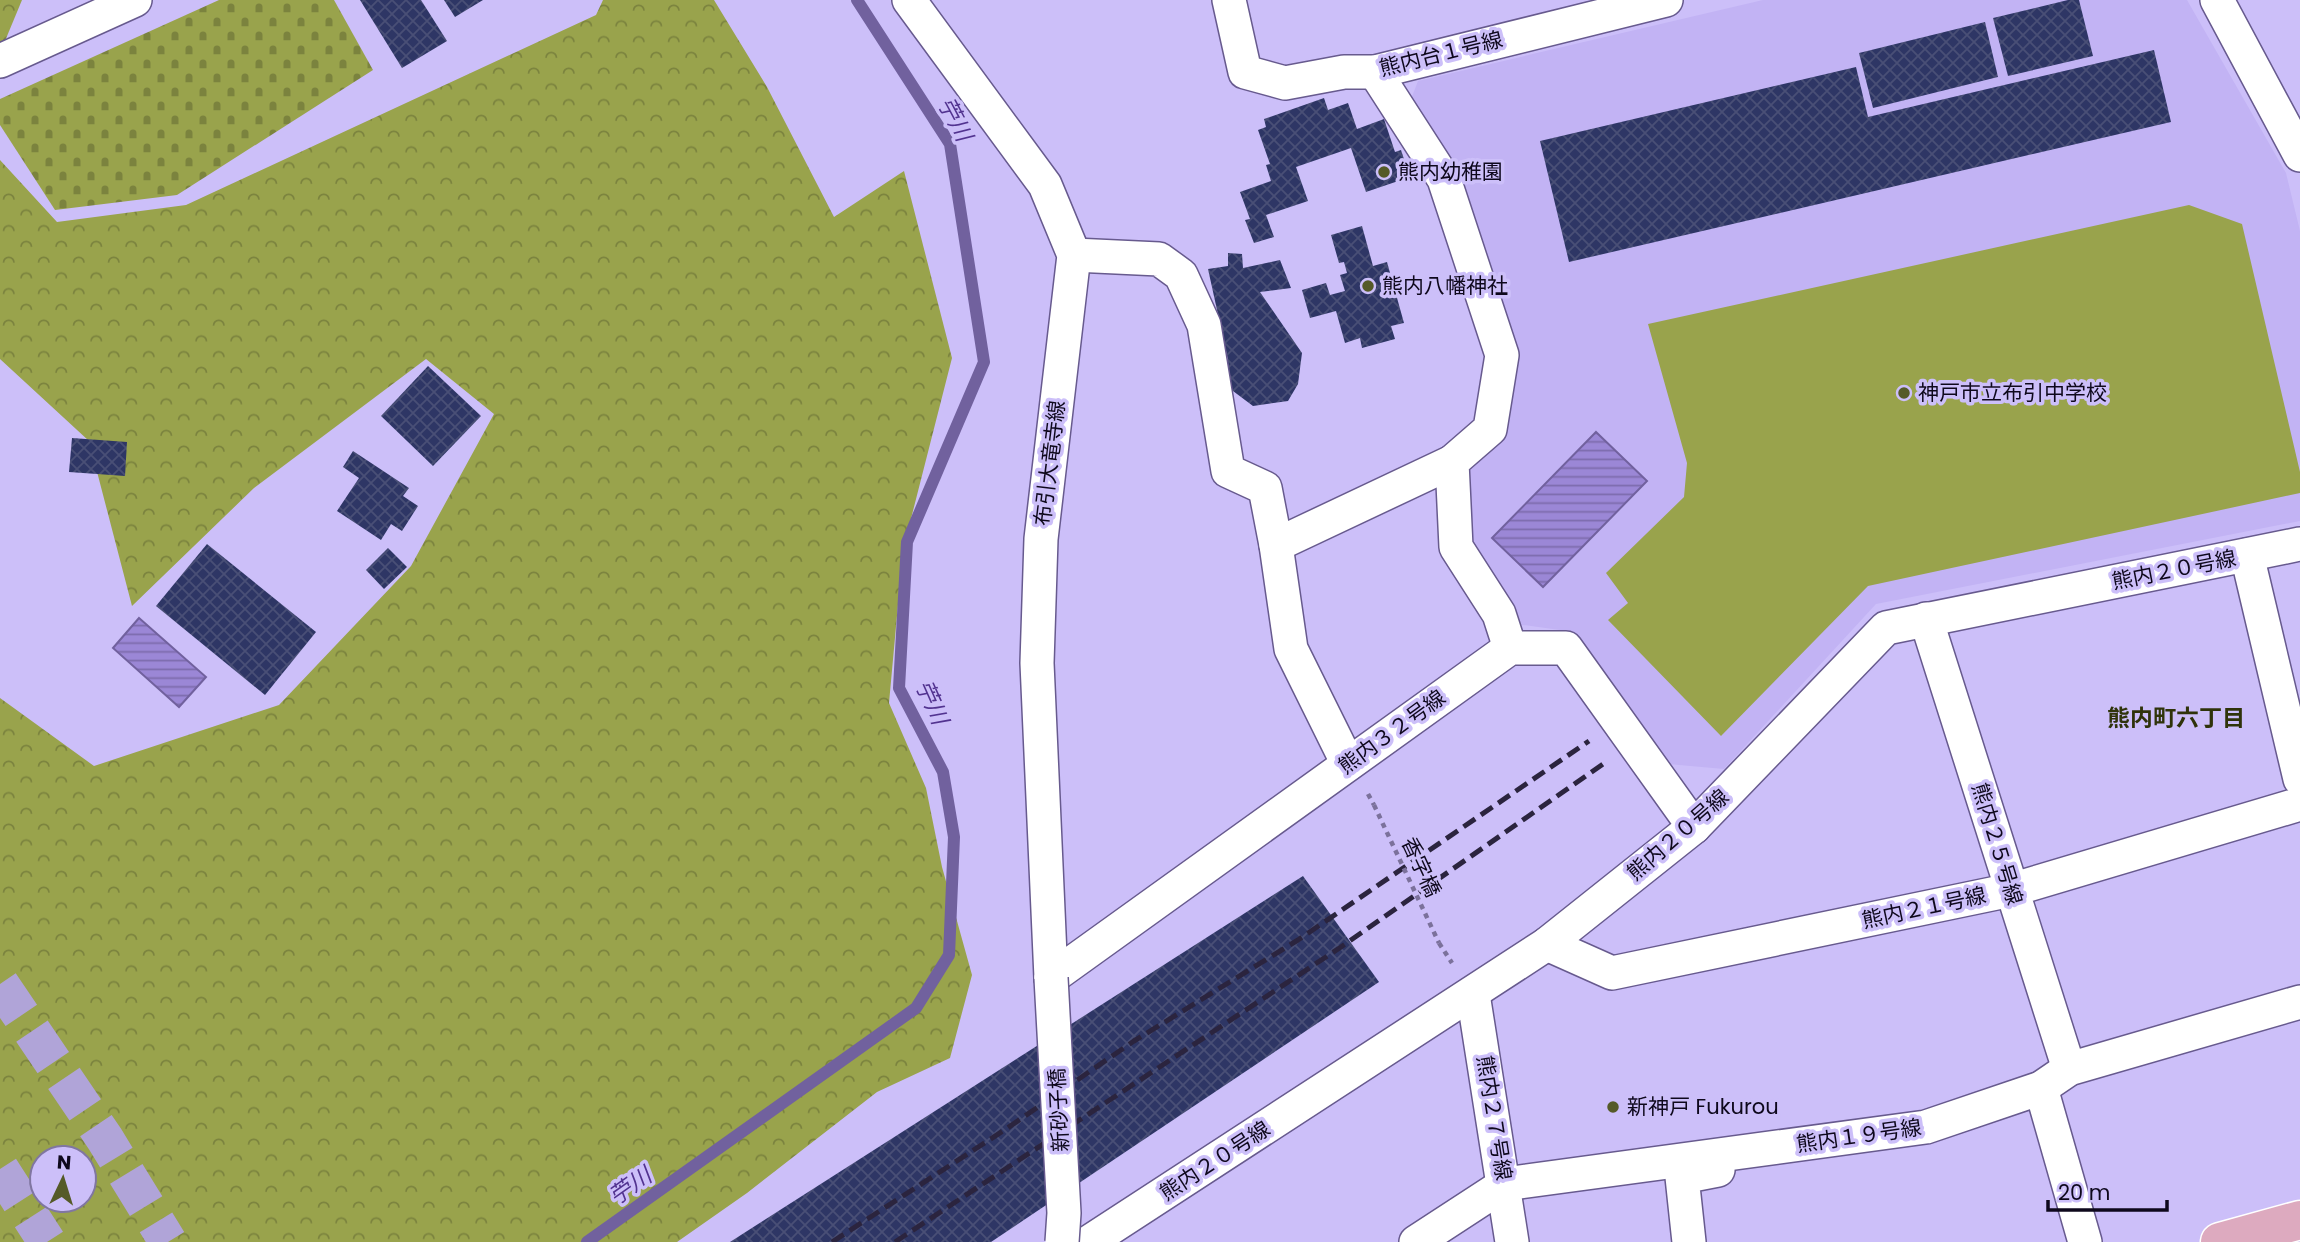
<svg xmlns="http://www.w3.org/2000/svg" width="2300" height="1242" font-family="Poppins,'Noto Sans JP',sans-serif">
<defs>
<pattern id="forest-crowns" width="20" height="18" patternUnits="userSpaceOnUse" patternTransform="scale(1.75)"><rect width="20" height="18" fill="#99a34c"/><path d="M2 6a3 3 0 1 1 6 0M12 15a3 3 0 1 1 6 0" fill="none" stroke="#7b833e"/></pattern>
<pattern id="cemetery-stones" width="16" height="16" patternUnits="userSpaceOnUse" patternTransform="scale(1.75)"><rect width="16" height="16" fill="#99a34c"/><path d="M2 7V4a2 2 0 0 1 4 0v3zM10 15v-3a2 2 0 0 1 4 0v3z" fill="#7b833e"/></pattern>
<pattern id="water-rules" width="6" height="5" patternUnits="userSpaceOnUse" patternTransform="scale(1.75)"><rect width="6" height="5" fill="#9b87d6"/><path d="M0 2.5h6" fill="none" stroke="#7d6cad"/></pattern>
<pattern id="building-cross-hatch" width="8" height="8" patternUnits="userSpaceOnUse" patternTransform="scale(1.75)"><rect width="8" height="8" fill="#2e3665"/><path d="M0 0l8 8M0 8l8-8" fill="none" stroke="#494f76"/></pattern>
</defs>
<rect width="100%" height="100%" fill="#ccbff9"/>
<!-- built -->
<path fill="#c2b3f4" d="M1763 0H2187L2286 173 2300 231V521L1876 604 1724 769 1668 764 1574 632 1516 624 1466 545 1461 473 1514 354 1408 107 1418 81Z"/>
<!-- forest -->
<g fill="url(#forest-crowns)" fill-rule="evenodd">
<path d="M0 0H22L0 53Z"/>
<path d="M603 0H714L767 87 834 217 904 171 952 358 903 550 889 703 926 788 942 867 972 975 950 1058 877 1092 747 1193 677 1242H0V698L94 766 279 705 411 566 494 414 426 359 254 488 132 606 89 441 0 359V160L57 222 186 205 596 15ZM42 1158H84V1200H42Z"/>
</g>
<!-- cemetery -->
<path fill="url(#cemetery-stones)" d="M219 0H334L373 70 177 195 55 210 0 125V99Z"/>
<!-- green -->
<path fill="#99a34c" d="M2189 205 2242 224 2300 472V493L1868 586 1721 736 1608 620 1628 603 1606 573 1684 497 1687 463 1648 324Z"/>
<!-- water -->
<g fill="url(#water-rules)" stroke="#71619e" stroke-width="2">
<path d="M1596 432 1647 481 1543 587 1492 538Z"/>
<path d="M139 618 206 677 179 707 113 648Z"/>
</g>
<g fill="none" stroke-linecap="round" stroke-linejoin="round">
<!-- stream -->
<path stroke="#71619e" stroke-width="12" d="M587 1242 916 1008 949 955 954 837 943 772 899 688 907 542 984 362 950 144 857 0"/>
</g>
<!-- building -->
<g fill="url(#building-cross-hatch)">
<path d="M360 0H421L447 41 402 68Z"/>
<path d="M444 0H483L455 17Z"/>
<path d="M2068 0H2079L2093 56 2008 76 1993 18Z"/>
<path d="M1985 22 1998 77 1873 108 1859 53Z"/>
<path d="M2154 50 2171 122 1569 262 1540 141 1856 67 1868 117Z"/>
<path d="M1324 98 1328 110 1348 103 1357 129 1384 119 1395 152 1401 150 1410 177 1366 192 1351 148 1296 167 1308 201 1266 215 1274 237 1254 243 1245 220 1250 219 1240 192 1271 181 1266 165 1270 164 1258 130 1266 127 1264 119Z"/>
<path d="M1362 226 1373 266 1387 262 1404 323 1391 326 1395 339 1362 348 1360 338 1345 343 1336 311 1310 318 1302 290 1326 283 1330 295 1345 291 1340 275 1347 273 1344 262 1339 263 1331 235Z"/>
<path d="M1228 253 1242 254 1243 268 1280 260 1291 288 1260 292 1302 353 1298 384 1288 401 1253 406 1229 388 1228 360 1208 269 1228 266Z"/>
<path d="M428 366 481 416 433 466 381 416Z"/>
<path d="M72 438 127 442 125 476 69 472Z"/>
<path d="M353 451 409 488 403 496 418 506 402 531 391 524 381 540 337 511 359 478 343 467Z"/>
<path d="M207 544 316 632 265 695 156 606Z"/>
<path d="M388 548 407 567 384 589 366 570Z"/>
<path d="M1303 876 1379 982 991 1242H730Z"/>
</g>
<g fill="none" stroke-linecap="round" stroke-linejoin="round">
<!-- tertiary-tunnel -->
<g stroke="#b0a4d8" stroke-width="38" stroke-dasharray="38 19" stroke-linecap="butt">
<path d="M0 984 105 1139 168 1242"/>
<path d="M0 1169 47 1242"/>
</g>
<!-- minor casing -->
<g stroke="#675a8e" stroke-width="36">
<g id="minor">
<path d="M909 0 1045 185 1074 255 1041 539 1037 663 1051 978"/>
<path d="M1229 0 1245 72 1285 83 1344 72H1375L1666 0"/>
<path d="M2217 0 2300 155"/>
<path d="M0 61 135 0"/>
<path d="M1375 72 1444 179 1502 355 1490 429 1452 462 1456 547 1499 614 1510 648"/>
<path d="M1074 255 1159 259 1181 275 1204 325 1228 471 1265 488 1276 545 1291 649 1348 764"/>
<path d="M1276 545 1452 462"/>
<path d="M2247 555 2300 779"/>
<path d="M1926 619 2069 1069"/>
<path d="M1547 944 1612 973 2011 890 2300 804"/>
<path d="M1051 978 1510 648H1566L1694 827"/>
<path d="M1473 994 1512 1242"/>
<path d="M2041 1088 2085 1242"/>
<path d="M1089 1242 1547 944 1694 827 1886 628 2300 544"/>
<path d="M1416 1242 1505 1184 1926 1127 2041 1088 2069 1069 2300 1002"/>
<path d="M1689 1242 1682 1177 1718 1170"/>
</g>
</g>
<!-- primary casing -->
<g stroke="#fff" stroke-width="41">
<path id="primary" d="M2220 1242 2300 1220"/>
</g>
<!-- path -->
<g stroke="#7b719b" stroke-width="4.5" stroke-dasharray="5 5" stroke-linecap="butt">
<path d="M1368 794 1374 805"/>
<path d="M1439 943 1452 963"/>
</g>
<!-- minor -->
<use href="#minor" stroke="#fff" stroke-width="33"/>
<!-- primary -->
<use href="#primary" stroke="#ddaabf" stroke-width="38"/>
<!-- rail -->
<g stroke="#2b243e" stroke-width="5" stroke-dasharray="14 7" stroke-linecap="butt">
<path d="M832 1242 1006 1129 1134 1041 1298 940 1589 741"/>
<path d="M895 1242 1341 947 1603 764"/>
</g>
<!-- minor-bridge casing -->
<g stroke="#675a8e" stroke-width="36" stroke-linecap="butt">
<path id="minor-bridge" d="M1051 978 1064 1213 1062 1242"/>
</g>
<!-- path-bridge -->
<path stroke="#7b719b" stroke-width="4.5" stroke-dasharray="5 5" stroke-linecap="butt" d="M1374 805 1439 943"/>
<!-- minor-bridge -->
<use href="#minor-bridge" stroke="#fff" stroke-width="33"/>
</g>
<!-- markers -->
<g fill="#555a28" stroke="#ccbff9" stroke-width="2.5">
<circle cx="1384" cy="172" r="7"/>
<circle cx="1368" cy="286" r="7"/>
<circle cx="1904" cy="393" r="7"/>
<circle cx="1613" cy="1107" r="7"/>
</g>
<g text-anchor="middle" stroke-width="7" stroke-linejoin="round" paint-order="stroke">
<!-- street labels -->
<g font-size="21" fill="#0e081c" stroke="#ccbff9">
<text transform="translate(1441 54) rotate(-14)" y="7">熊内台１号線</text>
<text transform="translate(1050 463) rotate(-83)" y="7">布引大竜寺線</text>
<text transform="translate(2174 570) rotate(-11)" y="7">熊内２０号線</text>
<text transform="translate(1392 732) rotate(-36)" y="7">熊内３２号線</text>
<text transform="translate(1678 835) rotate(-41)" y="7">熊内２０号線</text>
<text transform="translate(1997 844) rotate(73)" y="7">熊内２５号線</text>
<text transform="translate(1421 867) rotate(65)" y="7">香字橋</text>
<text transform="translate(1924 908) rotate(-12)" y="7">熊内２１号線</text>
<text transform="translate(1059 1110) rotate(-93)" y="7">新砂子橋</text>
<text transform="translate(1494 1118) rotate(81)" y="7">熊内２７号線</text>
<text transform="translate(1859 1136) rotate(-8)" y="7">熊内１９号線</text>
<text transform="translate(1215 1161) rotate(-33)" y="7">熊内２０号線</text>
</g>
<!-- poi labels -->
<g font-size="21" fill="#0e081c" stroke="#ccbff9" text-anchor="start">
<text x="1398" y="179">熊内幼稚園</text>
<text x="1382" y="293">熊内八幡神社</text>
<text x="1918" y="400">神戸市立布引中学校</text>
<text x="1627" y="1114">新神戸 Fukurou</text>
</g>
<!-- water labels -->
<g font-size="23" font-style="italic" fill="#523390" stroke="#ccbff9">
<text transform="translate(955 119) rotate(62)" y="8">苧川</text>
<text transform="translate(932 702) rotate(66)" y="8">苧川</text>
<text transform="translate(630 1186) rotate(-35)" y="8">苧川</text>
</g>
<!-- neighbourhood labels -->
<g font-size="23" font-weight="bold" fill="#2f330a" stroke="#ccbff9">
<text x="2176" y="726">熊内町六丁目</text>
</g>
</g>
<!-- north arrow -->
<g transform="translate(63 1179) rotate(4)"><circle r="33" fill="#ccbff9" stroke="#8076a1" stroke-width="2"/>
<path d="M0-5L12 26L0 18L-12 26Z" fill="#555a28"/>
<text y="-10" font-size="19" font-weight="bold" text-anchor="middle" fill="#0e081c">N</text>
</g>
<!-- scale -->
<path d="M2048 1200v10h119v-10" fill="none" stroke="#0e081c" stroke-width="3.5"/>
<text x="2058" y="1200" font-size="21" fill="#0e081c" stroke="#ccbff9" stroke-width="5" paint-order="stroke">20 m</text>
</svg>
